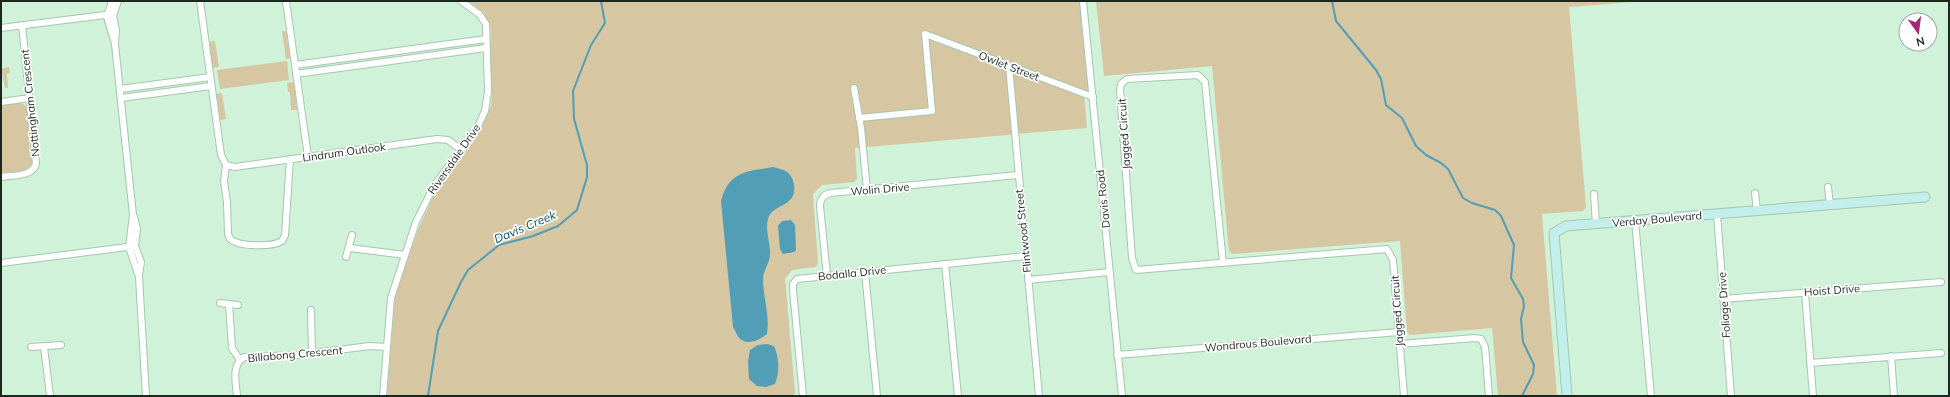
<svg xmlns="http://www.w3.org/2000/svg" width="1950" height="397" font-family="Mulish,sans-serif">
<rect width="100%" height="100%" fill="#cff2d9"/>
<!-- green -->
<g fill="#d6c6a2">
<path d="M468 1H1083L1093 97 1084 94 1087 128 855 148 857 179 854 182 822 185 813 194 818 264 815 267 792 270 785 279 795 393 792 396H387L395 295 418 230 437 188 482 126 491 106 492 94 490 58 491 29 484 13Z"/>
<path d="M1096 1H1645L1569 7 1586 207 1583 211 1542 214 1557 396H1498L1492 328 1410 335 1407 332 1400 241 1233 254 1229 251 1212 66 1104 76Z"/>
<path d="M282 31H286L290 58 286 59Z"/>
<path d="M215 41 219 67 212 68 208 42Z"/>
<path d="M287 61 289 80 220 89 217 70Z"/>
<path d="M9 67 10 73 7 74 8 88H5L1 69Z"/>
<path d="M294 82 297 110H291L290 92H288L287 83Z"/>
<path d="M222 93 226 119 220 120 216 94Z"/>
<path d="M20 103C33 105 30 130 32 140L29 144 31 156 34 161C29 173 12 172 1 173V105Z"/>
</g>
<!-- water -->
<g fill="#529eb7">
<path d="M773 167C785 170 792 172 794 185 797 208 772 203 768 219 765 229 770 242 770 252 771 262 763 270 763 279 763 297 770 315 767 334 761 339 749 346 740 339 737 336 735 330 733 327L721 201C729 171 746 172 773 167Z"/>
<path d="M791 220 795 225 796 250 794 252 783 254 780 249 778 226 782 221Z"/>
<path d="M767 344 774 346C779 357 780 372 775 384L766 387 757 386 749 379 748 361 750 350 758 345Z"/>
</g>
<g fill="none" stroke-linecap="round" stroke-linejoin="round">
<!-- stream -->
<g stroke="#529eb7" stroke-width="2">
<path d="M1332 1 1336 21 1376 70 1381 79 1386 105 1402 118 1416 146 1426 155 1441 163 1448 169 1463 198 1472 203 1495 210 1501 216 1514 245 1511 278 1523 299 1524 306 1521 319 1523 342 1534 365 1533 374 1522 396"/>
<path d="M428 396 438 331 461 282 468 270 499 245 533 236 558 226 577 210 587 177V165L574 119 573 91 591 45 605 23 601 1"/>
</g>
<!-- street casing -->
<g stroke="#a5c7af" stroke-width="8">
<g id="street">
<path d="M112 1 107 17 115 44 119 83 133 215 129 247 139 277 146 396"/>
<path d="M200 1 221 155 226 165"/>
<path d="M286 1 308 157"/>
<path d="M1083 1 1122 396"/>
<path d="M1 28 113 14"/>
<path d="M115 44 116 30 113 16 118 1"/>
<path d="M295 65 486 39"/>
<path d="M1009 66 1039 396"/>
<path d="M296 74 486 48"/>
<path d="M854 88 861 128 867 190"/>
<path d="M120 89 210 77"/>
<path d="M121 98 211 86"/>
<path d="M1 102 30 98"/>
<path d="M859 118 932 111 925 34 1093 97"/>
<path d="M226 165 235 167 437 139 448 140 460 149"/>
<path d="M226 165 224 181 227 202 228 234 230 239C239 247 272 247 282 241L285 235 290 159"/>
<path d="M1 177C13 175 32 177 36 164L22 25"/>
<path d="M1828 187 1830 205"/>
<path d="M1755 193 1757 211"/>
<path d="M1594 194 1596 224"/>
<path d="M1717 214 1731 396"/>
<path d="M134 217 137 229 135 246 141 262 139 275"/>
<path d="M1635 221 1651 396"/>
<path d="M350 248 405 255"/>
<path d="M346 257 352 235"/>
<path d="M1 263 135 246"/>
<path d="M1223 263 1205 82 1198 75 1127 79 1121 84 1120 90 1132 258 1136 270 1387 249 1393 260 1404 396"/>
<path d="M945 264 958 396"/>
<path d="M865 272 877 396"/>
<path d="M827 276 820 206C820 199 823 195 830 193L1018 175"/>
<path d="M1028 280 1110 272"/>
<path d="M1805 292 1813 396"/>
<path d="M1723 299 1941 282"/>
<path d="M220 303 238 305"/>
<path d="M229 304 232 348 240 360"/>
<path d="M311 310 312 354"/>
<path d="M1400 344 1475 338 1481 339 1485 347 1489 396"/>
<path d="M31 347 61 345"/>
<path d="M44 347 50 396"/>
<path d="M1117 355 1399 332"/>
<path d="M1891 356 1894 396"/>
<path d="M1810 363 1941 353"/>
<path d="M237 396C236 382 231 366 244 357L298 355 370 346 387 347"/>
<path d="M383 396 391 298 416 222 434 186 478 126 485 111 488 91 486 24 479 14 461 1"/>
<path d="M803 396 793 290V284L797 279 1026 256"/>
</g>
</g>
<!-- secondary casing -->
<g stroke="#a5c7af" stroke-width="11">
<path id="secondary" d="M1567 396 1554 233 1566 226 1925 197"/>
</g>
<!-- street -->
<use href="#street" stroke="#fff" stroke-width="6"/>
<!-- secondary -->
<use href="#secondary" stroke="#c2efec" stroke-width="9"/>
</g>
<g text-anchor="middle" stroke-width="3.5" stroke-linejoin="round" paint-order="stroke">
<!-- street labels -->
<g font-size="11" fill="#1b281f" stroke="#fff">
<text transform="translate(1009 66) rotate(21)" y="4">Owlet Street</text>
<text transform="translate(30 103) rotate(-96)" y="4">Nottingham Crescent</text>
<text transform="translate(1124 134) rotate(-94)" y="4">Jagged Circuit</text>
<text transform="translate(344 152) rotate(-8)" y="4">Lindrum Outlook</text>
<text transform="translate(454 159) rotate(-55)" y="4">Riversdale Drive</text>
<text transform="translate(880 189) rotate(-5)" y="4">Wolin Drive</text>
<text transform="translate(1103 199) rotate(-96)" y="4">Davis Road</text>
<text transform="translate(1657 219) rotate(-5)" y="4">Verday Boulevard</text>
<text transform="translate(1023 231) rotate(-96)" y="4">Flintwood Street</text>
<text transform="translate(852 273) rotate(-6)" y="4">Bodalla Drive</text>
<text transform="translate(1832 290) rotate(-4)" y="4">Hoist Drive</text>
<text transform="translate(1724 305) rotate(-94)" y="4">Foliage Drive</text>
<text transform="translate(1397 311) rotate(-94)" y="4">Jagged Circuit</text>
<text transform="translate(1258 343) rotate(-5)" y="4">Wondrous Boulevard</text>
<text transform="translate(295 354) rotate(-5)" y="4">Billabong Crescent</text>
</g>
<!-- water labels -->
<g font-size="12" font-style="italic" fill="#0e5062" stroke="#fff">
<text transform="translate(525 227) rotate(-23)" y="4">Davis Creek</text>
</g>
</g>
<!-- border -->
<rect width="1950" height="397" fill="none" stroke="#1b281f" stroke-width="4"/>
<!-- north arrow -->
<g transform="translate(1918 32) rotate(166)"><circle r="19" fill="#ffffff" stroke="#a4a9a5"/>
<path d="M0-3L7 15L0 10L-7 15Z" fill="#a62778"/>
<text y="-6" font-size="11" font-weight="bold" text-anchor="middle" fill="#1b281f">N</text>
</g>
</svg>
